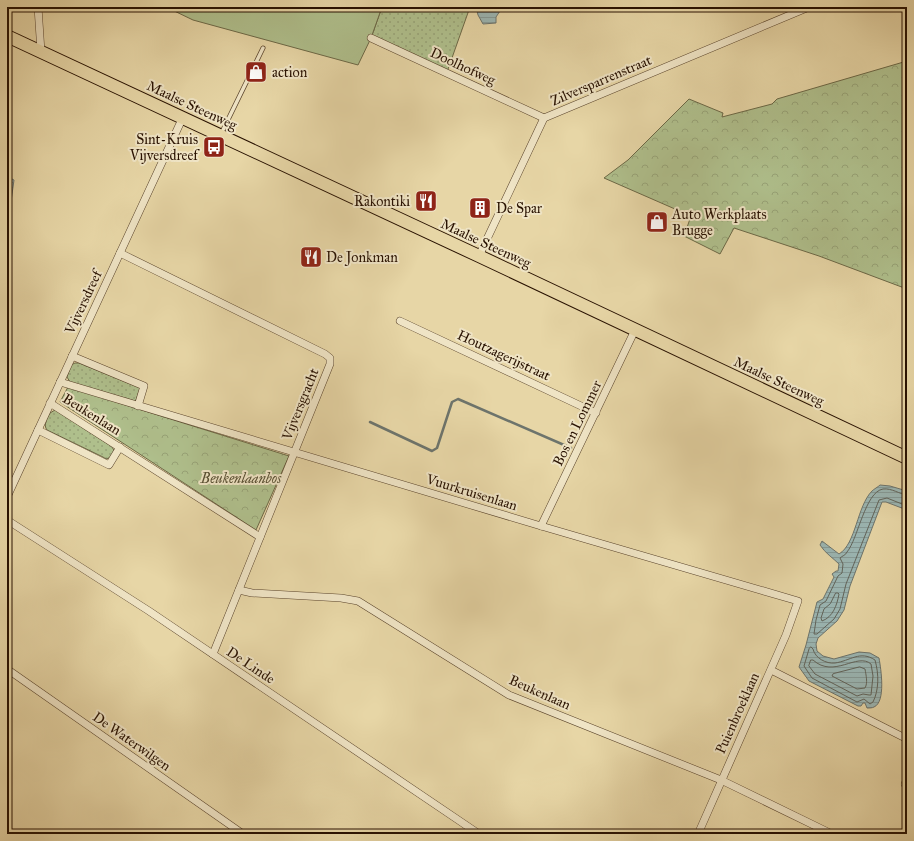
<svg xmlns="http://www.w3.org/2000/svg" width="914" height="841" font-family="'IM FELL Great Primer',serif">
<defs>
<pattern id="green-dots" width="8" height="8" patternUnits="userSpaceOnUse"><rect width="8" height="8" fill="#afbf8c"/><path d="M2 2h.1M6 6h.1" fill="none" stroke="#97a377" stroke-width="1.8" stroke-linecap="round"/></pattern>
<pattern id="forest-crowns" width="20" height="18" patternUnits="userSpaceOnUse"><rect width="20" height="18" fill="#afbf8c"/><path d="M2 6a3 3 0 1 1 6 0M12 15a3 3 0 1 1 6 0" fill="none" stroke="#97a377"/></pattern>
<pattern id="water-rules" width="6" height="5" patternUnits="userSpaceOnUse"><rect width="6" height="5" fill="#9bb6b3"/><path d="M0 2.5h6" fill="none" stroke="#869b98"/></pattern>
</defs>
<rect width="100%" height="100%" fill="#e7d6a6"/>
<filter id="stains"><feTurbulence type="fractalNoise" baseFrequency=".005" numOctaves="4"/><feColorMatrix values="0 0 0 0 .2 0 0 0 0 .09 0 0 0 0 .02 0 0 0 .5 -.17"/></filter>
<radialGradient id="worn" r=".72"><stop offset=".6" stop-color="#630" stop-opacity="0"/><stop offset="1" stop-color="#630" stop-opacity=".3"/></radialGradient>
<!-- green -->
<g fill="url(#green-dots)" stroke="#6c6846">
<path d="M382 7H470L447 72 371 38Z"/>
<path d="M75 363H79L138 387 140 389 136 400 135 401 70 382 67 377 71 365Z"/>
<path d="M55 410 111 446 114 450 111 457 106 459 103 457 47 430C43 425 47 418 50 413Z"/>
</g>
<!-- forest -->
<g fill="url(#forest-crowns)" stroke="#6c6846">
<path d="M907 61V289L819 256 734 228 720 254 684 236 691 216 604 178 628 160 689 99 723 113 722 117 772 104 777 99Z"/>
<path d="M68 387 289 456 256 530 60 402Z"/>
</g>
<!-- pitch -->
<path fill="#afbf8c" stroke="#6c6846" d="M166 7H382L371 38 358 65 193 20Z"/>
<!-- water -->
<g fill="url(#water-rules)" stroke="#6d746c">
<path d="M483 7 490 9 492 7 502 8 496 17V23L483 24 478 15 477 11 482 10Z"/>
<path d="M8 177 14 180 7 230V199L9 182 7 181Z"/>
<path d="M880 485 890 486 907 491V510L886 502H882L850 586 844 610 837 621 818 638 816 644 817 651 823 656 834 659 859 652 870 653 879 658C881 669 886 702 874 707 872 708 870 708 867 708L865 703H863L861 706H858L809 681 799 667 806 645 817 602 823 599 834 577 832 574 836 571H838L839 564C833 558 825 553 820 545L822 541 839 554C856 544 857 506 872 491 874 489 878 487 880 485Z"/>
</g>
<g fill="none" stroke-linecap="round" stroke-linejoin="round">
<!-- shore -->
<g stroke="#62645a" stroke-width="1">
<path d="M907 495C899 494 892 488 883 489 865 492 858 539 847 552 846 555 842 556 840 558L843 564 842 573 838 576 826 601 820 605 816 620 814 634H817L834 619 840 609 846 584 879 500 887 498 907 506"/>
<path d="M836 593H838L839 594C837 605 833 617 822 621L821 618 824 609 830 604Z"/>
<path d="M811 647 813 649C815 658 826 664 835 663 850 661 860 650 875 660 879 674 879 690 873 702L870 704 864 699 857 702 812 678 804 666 809 649Z"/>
<path d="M811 660H813C834 679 857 652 871 664L873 676 871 695H869L863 694 857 696 815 674 809 666Z"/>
<path d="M860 667 865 669C866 675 868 683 865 688L857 689 832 676 833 674Z"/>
</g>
<!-- stream -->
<path stroke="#6d746c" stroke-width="2.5" d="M370 422 432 451 437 448 452 402 458 399 571 448"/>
<!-- service casing -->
<g stroke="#58422a" stroke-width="5">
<path id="service" d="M221 134 263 48"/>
</g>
<!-- minor casing -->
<g stroke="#58422a" stroke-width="8">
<g id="minor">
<path d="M38 7 41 52"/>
<path d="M371 38 544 118"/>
<path d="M120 253 325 354 330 358V364L213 654"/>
<path d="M479 256 544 118 809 7"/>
<path d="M400 321 596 413"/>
<path d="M72 356 144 386 138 406"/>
<path d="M60 382 541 526 798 601 786 635 698 834"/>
<path d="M50 403 260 537"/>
<path d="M38 430 109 465 120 447"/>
<path d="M7 497 183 117"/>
<path d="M7 520 149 611 479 834"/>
<path d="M541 526 635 330"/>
<path d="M239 590 252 593 341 598 358 601 509 695 721 780 832 834"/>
<path d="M7 669 243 834"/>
<path d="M771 670 907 739"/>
<path d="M907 779 905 784 907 785"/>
</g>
</g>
<!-- primary casing -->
<g stroke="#281101" stroke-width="14">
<path id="primary" d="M7 36 479 256 907 458"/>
</g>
<!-- service -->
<use href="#service" stroke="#efe4c5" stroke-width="3.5"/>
<!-- minor -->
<use href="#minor" stroke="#efe4c5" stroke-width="7"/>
<!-- primary -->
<use href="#primary" stroke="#e7d6a6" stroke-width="12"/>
</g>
<!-- icons -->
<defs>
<g id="shop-square" transform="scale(1.15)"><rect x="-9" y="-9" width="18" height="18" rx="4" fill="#8f2418" stroke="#efe4c5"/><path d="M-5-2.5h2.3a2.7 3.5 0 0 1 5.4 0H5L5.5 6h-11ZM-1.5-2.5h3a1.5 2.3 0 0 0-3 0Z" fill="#fff"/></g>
<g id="bus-square" transform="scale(1.15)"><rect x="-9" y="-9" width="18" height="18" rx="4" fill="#8f2418" stroke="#efe4c5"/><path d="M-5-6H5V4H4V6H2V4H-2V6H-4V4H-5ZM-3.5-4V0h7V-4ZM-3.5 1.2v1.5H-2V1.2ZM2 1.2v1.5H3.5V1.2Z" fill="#fff"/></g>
<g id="restaurant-square" transform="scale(1.15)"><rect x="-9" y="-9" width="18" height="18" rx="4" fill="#8f2418" stroke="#efe4c5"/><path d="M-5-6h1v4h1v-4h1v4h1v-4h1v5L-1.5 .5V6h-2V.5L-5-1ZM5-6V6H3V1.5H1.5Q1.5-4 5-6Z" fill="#fff"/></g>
<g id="building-square" transform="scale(1.15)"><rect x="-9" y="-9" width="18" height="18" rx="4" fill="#8f2418" stroke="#efe4c5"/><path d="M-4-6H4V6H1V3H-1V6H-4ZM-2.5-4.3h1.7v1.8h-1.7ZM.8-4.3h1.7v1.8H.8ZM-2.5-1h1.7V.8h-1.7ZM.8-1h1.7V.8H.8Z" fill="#fff"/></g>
</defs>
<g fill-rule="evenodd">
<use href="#shop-square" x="256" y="72"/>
<use href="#bus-square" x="214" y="147"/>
<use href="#restaurant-square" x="426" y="201"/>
<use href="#building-square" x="480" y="208"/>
<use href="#shop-square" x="657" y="222"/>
<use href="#restaurant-square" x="311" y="257"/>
</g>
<g text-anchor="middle" stroke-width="4" stroke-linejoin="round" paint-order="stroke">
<!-- street labels -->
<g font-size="14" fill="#281101" stroke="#efe4c5">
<text transform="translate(463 66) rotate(25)" y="5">Doolhofweg</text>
<text transform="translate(601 80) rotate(-23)" y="5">Zilversparrenstraat</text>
<text transform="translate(192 105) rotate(25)" y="5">Maalse Steenweg</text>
<text transform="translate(486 243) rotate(25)" y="5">Maalse Steenweg</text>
<text transform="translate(83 302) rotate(-65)" y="5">Vijversdreef</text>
<text transform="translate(504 355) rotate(25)" y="5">Houtzagerijstraat</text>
<text transform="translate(779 381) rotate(25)" y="5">Maalse Steenweg</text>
<text transform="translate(300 404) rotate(-68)" y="5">Vijversgracht</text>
<text transform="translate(92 414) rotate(32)" y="5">Beukenlaan</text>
<text transform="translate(577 423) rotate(-64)" y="5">Bos en Lommer</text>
<text transform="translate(472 492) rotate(17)" y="5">Vuurkruisenlaan</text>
<text transform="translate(251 665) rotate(34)" y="5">De Linde</text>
<text transform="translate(540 692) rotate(24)" y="5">Beukenlaan</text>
<text transform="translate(737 713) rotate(-66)" y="5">Puienbroeklaan</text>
<text transform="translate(132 741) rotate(35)" y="5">De Waterwilgen</text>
</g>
<!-- poi labels -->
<g font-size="14" fill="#281101" stroke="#efe4c5" text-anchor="start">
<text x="272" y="77">action</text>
<text x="198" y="144" text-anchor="end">Sint-Kruis<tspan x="198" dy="16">Vijversdreef</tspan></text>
<text x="410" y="206" text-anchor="end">Rakontiki</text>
<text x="496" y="213">De Spar</text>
<text x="672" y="219">Auto Werkplaats<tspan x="672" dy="16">Brugge</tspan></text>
<text x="326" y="262">De Jonkman</text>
</g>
<!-- park labels -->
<g font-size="14" font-style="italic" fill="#574e32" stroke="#efe4c5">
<text x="241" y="483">Beukenlaanbos</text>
</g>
</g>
<!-- margin -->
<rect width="914" height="841" fill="none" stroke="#e7d6a6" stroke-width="24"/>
<rect x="8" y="8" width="898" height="825" fill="none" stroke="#281101" stroke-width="2"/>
<rect x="12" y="12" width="890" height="817" fill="none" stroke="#281101"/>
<rect width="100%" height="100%" filter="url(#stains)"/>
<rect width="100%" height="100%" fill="url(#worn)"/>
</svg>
